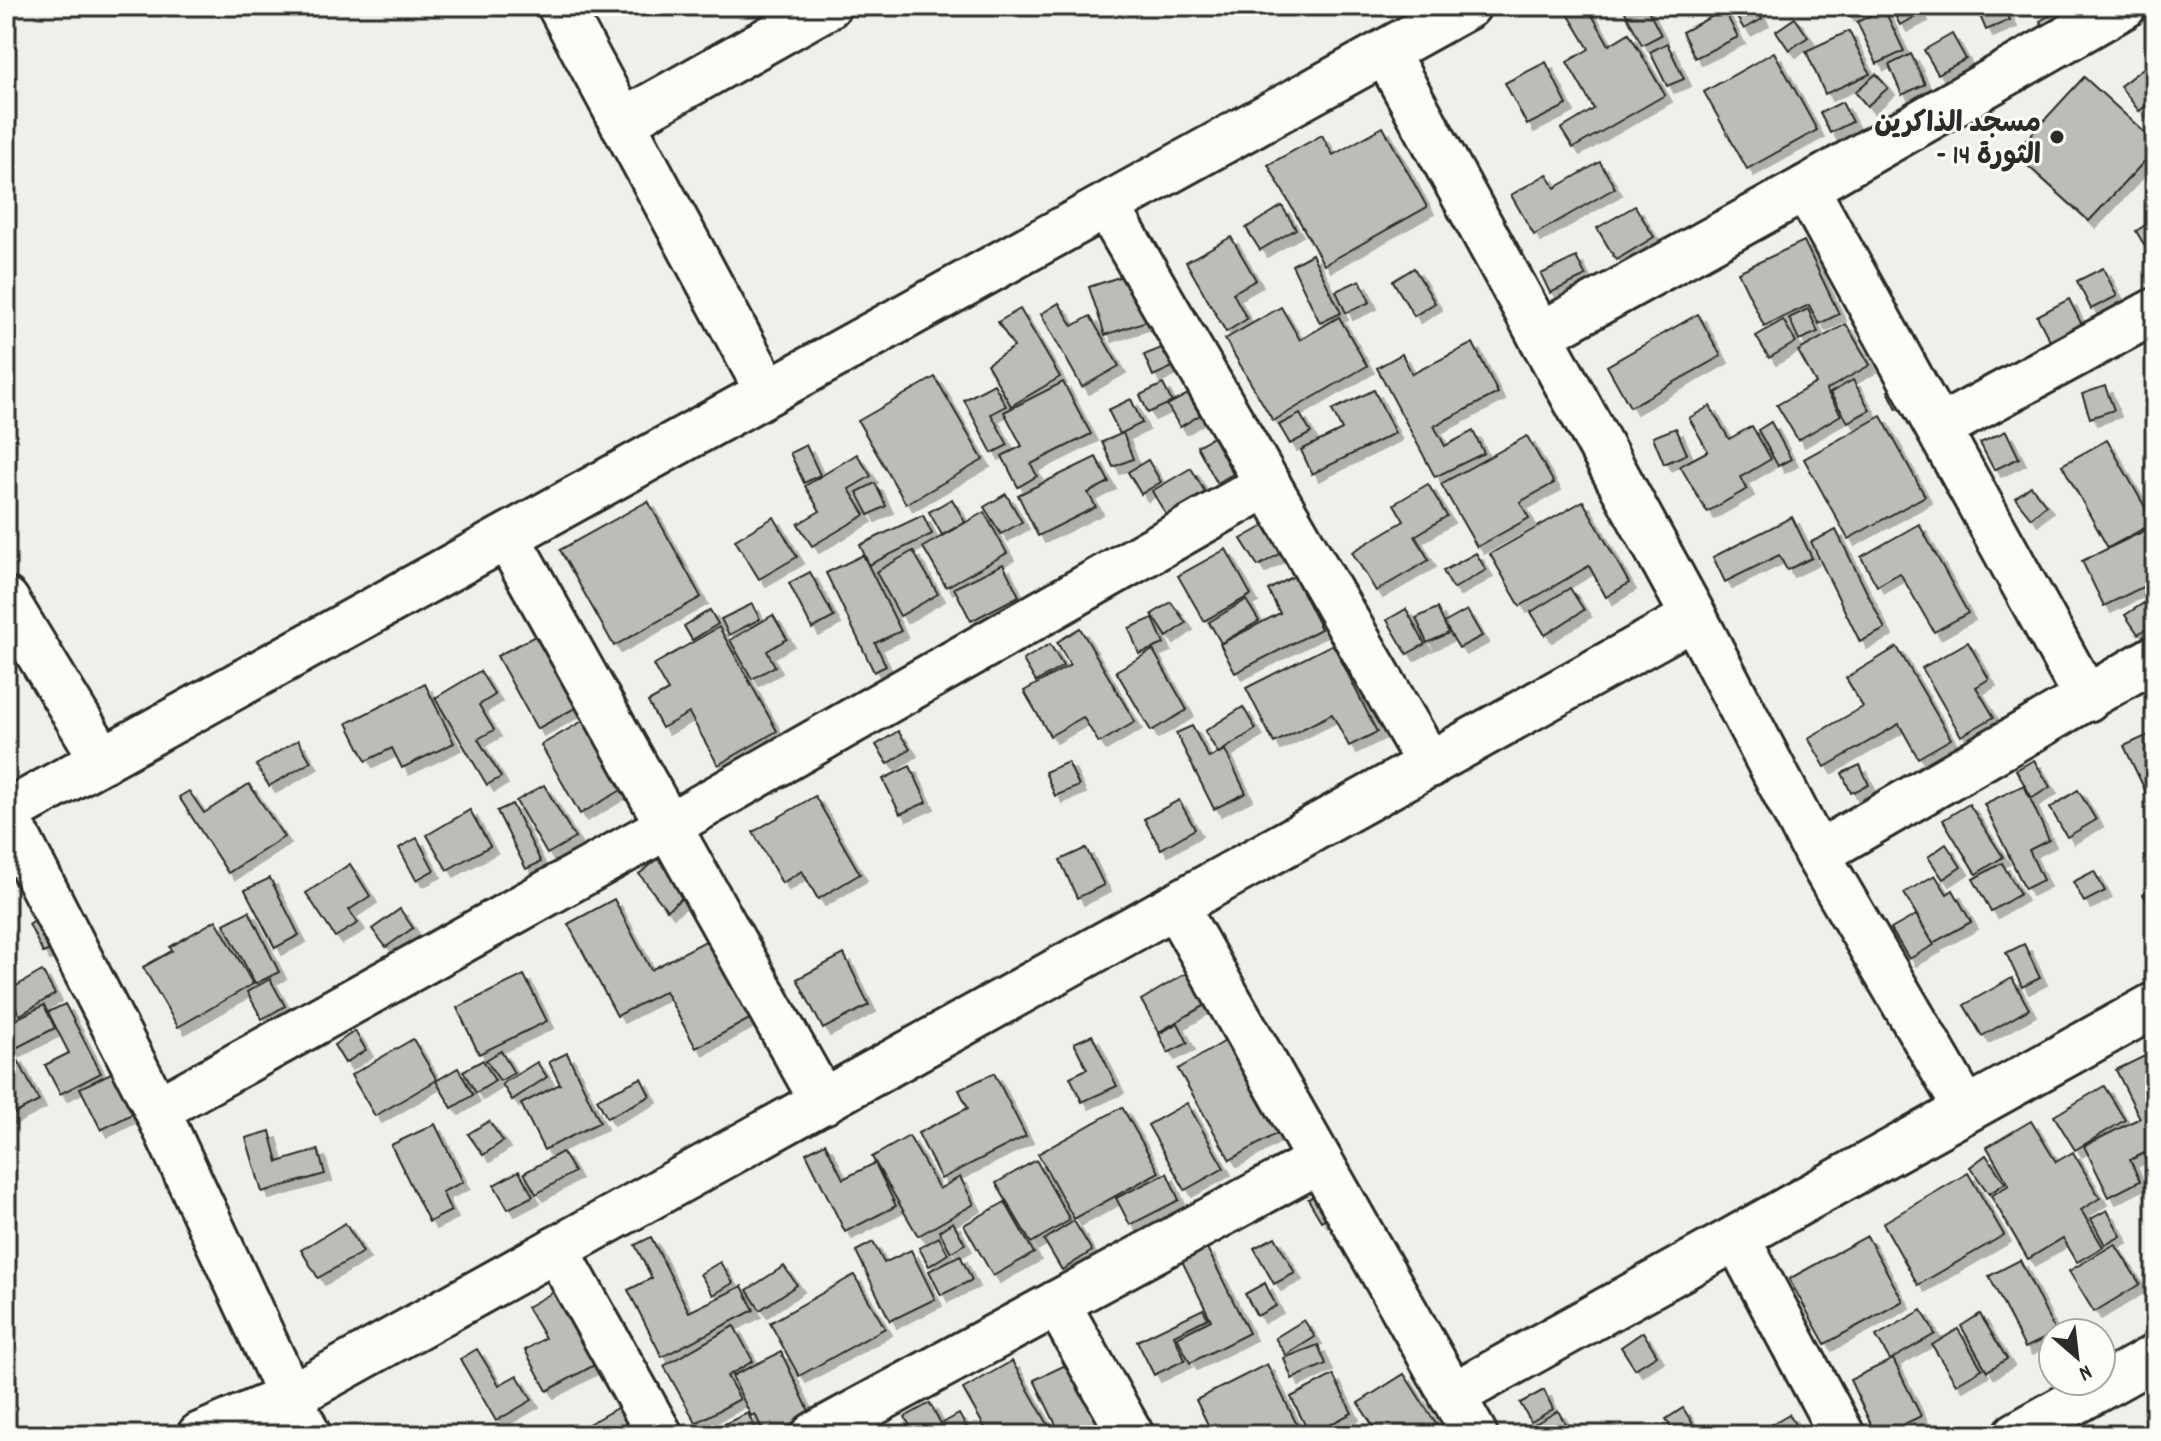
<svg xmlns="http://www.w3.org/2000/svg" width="2161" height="1441" font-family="Dekko,'Playpen Sans Arabic',sans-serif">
<defs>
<filter id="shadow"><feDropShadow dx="7" dy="7" stdDeviation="0" flood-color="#0004"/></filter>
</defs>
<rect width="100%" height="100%" fill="#f0efeb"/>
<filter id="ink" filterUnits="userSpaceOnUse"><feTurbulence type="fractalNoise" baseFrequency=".0125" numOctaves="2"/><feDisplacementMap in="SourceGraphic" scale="16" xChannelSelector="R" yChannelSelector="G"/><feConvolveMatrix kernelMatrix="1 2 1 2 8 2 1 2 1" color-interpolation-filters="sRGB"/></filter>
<g filter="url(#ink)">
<!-- building -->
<g fill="#bdbcb8" stroke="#2b2b2b" stroke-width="2" filter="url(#shadow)">
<path d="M1571 6H1587L1609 45 1629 33 1665 95 1573 148 1561 129 1594 109 1567 62 1589 49 1565 9Z"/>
<path d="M1622 6H1646L1661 35 1642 45Z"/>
<path d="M1730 6H1755L1762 19 1744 29Z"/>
<path d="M1842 6H1864L1849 16Z"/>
<path d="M1890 6H1917L1921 14 1900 25Z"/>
<path d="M1976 6H2004L2010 20 1986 30Z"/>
<path d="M2065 6H2074L2081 19 2050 38 2040 21Z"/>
<path d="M1884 9 1904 51 1877 64 1857 22Z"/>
<path d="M1724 10 1738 37 1695 58 1682 32Z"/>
<path d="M1795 18 1808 37 1789 50 1776 31Z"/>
<path d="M1849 31 1870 74 1825 94 1806 51Z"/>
<path d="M1952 34 1966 59 1938 74 1924 50Z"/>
<path d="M1667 43 1684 79 1667 86 1650 52Z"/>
<path d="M1774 52 1817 130 1747 169 1704 92Z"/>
<path d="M1911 54 1925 84 1902 95 1889 65Z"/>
<path d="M1546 62 1567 105 1527 125 1505 83Z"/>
<path d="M2146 66 2155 79V99L2139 111 2120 86Z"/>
<path d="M1876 74 1888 88 1867 106 1855 92Z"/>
<path d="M2084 77 2155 142V150L2089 221 2014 153Z"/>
<path d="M1842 102 1852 122 1830 133 1820 113Z"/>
<path d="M1383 127 1427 207 1324 265 1268 165 1322 135 1333 155Z"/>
<path d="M1600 162 1615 188 1534 235 1511 195 1547 174 1555 188Z"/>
<path d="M1282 206 1296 229 1260 250 1246 228Z"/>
<path d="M1635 206 1654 237 1616 260 1597 228Z"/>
<path d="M2155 219V254L2151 256 2136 231Z"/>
<path d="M1231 237 1256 280 1233 293 1247 319 1226 332 1186 262Z"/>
<path d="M1804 241 1839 314 1819 324 1809 305 1764 326 1738 272Z"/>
<path d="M1312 254 1341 313 1320 323 1292 265Z"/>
<path d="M1576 257 1586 276 1550 293 1541 274Z"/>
<path d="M1414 268 1435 303 1414 316 1393 281Z"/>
<path d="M2103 268 2117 296 2091 309 2077 281Z"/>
<path d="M1131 273 1147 321 1105 335 1089 287Z"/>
<path d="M1360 280 1370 302 1346 313 1336 291Z"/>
<path d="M2069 299 2082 325 2050 341 2037 316Z"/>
<path d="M1059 303 1073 326 1090 316 1119 366 1082 387 1041 314Z"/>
<path d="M1281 307 1300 340 1339 317 1367 366 1273 421 1225 339Z"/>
<path d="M1020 309 1060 377 1011 406 987 364 1014 347 998 322Z"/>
<path d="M1808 309 1818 332 1799 340 1789 318Z"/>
<path d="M1698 314 1721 356 1630 407 1607 366Z"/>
<path d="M1783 320 1796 342 1769 358 1756 336Z"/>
<path d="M1846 324 1870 365 1826 390 1841 415 1798 440 1777 405 1816 383 1798 351Z"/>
<path d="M1473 343 1498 393 1434 426 1445 446 1473 431 1484 453 1435 477 1377 368 1402 354 1412 374Z"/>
<path d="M1169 345 1177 365 1153 376 1144 355Z"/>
<path d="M935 377 983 460 906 504 858 421Z"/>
<path d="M1913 379 1922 397 1897 409 1888 391Z"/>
<path d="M1853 380 1870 410 1848 422 1830 393Z"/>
<path d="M1063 382 1091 434 1031 464 1037 476 1018 487 1002 456 1022 446 1004 412Z"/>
<path d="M994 384 1006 406 991 414 1008 445 992 453 964 400Z"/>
<path d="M1163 384 1172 402 1148 413 1140 395Z"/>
<path d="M2105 386 2114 410 2090 418 2082 394Z"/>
<path d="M1374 390 1395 433 1312 474 1301 450 1342 430 1332 410Z"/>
<path d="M1188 394 1200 415 1180 427 1167 405Z"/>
<path d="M1131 399 1142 423 1120 434 1108 410Z"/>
<path d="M1710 406 1729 439 1752 426 1771 459 1741 477 1747 489 1707 512 1680 466 1708 451 1689 418Z"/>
<path d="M1300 414 1311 433 1290 444 1279 425Z"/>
<path d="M1881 416 1925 496 1848 539 1804 459Z"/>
<path d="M1771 422 1791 459 1778 466 1758 430Z"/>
<path d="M1676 428 1687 454 1664 464 1653 437Z"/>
<path d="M2006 431 2019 458 1994 470 1980 443Z"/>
<path d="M1123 433 1133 459 1113 467 1102 442Z"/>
<path d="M1527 436 1554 483 1520 502 1529 518 1477 547 1441 484Z"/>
<path d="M1213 437 1233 474 1217 483 1197 446Z"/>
<path d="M2107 440 2154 523 2108 548 2062 465Z"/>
<path d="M806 445 820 475 804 483 790 453Z"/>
<path d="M857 454 871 476 849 489 865 515 812 546 798 524 820 511 805 486Z"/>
<path d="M1096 457 1109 482 1088 493 1096 507 1038 536 1018 495Z"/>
<path d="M1148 460 1161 482 1141 494 1128 472Z"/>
<path d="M1191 468 1205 492 1167 516 1152 491Z"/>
<path d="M875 483 886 506 869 515 857 492Z"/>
<path d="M1428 484 1447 516 1415 536 1429 560 1376 591 1352 552 1404 521 1394 504Z"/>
<path d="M2031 486 2046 505 2031 518 2015 498Z"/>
<path d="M1006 494 1022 522 1001 534 984 507Z"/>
<path d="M952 499 965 522 942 535 929 512Z"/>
<path d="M648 501 701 597 614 646 560 550Z"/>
<path d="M1583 501 1629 583 1606 597 1589 566 1520 606 1490 554Z"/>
<path d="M984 512 1007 553 946 587 923 547Z"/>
<path d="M923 515 932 534 869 565 860 545Z"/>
<path d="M774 517 797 557 759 579 735 540Z"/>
<path d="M1792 517 1812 558 1787 570 1779 555 1725 582 1713 557Z"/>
<path d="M1919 524 1968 613 1934 632 1900 573 1877 586 1861 557Z"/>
<path d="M1264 526 1281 553 1258 566 1241 539Z"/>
<path d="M2150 528 2155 538V581L2104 606 2082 561Z"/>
<path d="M1836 530 1885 629 1860 642 1811 542Z"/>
<path d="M1226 549 1251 595 1204 621 1178 576Z"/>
<path d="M913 551 938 594 900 616 876 572Z"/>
<path d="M1476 553 1486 570 1453 589 1443 571Z"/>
<path d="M863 555 901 631 875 643 886 666 874 672 826 573Z"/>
<path d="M1003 564 1019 596 971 621 954 588Z"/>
<path d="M810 572 834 617 812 629 789 583Z"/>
<path d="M1294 576 1321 629 1235 673 1220 644 1280 613 1268 590Z"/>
<path d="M1570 588 1584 610 1545 635 1531 612Z"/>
<path d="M1246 600 1259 621 1221 643 1209 622Z"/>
<path d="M1171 602 1186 623 1167 637 1152 614Z"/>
<path d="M2144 603 2155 623 2138 634 2125 615Z"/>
<path d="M752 604 760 619 729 635 721 619Z"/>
<path d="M1437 608 1449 633 1427 643 1416 618Z"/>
<path d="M1406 609 1425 644 1407 654 1387 620Z"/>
<path d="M710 610 718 624 692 640 684 626Z"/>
<path d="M1467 610 1482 636 1459 648 1444 623Z"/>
<path d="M773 615 787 639 767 651 775 666 752 679 730 640Z"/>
<path d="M1153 618 1164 644 1139 654 1129 628Z"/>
<path d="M719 627 777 731 718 765 689 713 662 728 648 702 668 691 653 665Z"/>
<path d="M1080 628 1135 722 1099 743 1083 717 1050 736 1024 691 1070 665 1057 642Z"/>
<path d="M537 635 577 707 537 729 497 656Z"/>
<path d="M1968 642 1989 679 1976 687 1994 717 1961 736 1922 668Z"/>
<path d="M1050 644 1063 666 1036 682 1023 660Z"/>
<path d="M1333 644 1377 732 1349 746 1332 714 1274 743 1246 688Z"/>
<path d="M1897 647 1951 739 1918 758 1899 724 1825 767 1808 738 1863 707 1846 678Z"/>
<path d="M1153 650 1187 710 1151 731 1116 671Z"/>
<path d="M480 671 495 695 479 705 494 730 478 739 501 777 487 785 435 698Z"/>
<path d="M425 684 454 743 402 768 392 748 366 761 347 723Z"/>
<path d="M1243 707 1256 729 1218 753 1205 731Z"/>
<path d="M586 719 625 788 580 814 541 745Z"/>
<path d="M1192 726 1209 758 1225 750 1246 793 1214 809 1176 733Z"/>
<path d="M898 731 910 749 888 764 876 745Z"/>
<path d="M2155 732V787L2146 792 2124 746Z"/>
<path d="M298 740 311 762 269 786 256 765Z"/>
<path d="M2034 760 2050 787 2032 798 2016 770Z"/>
<path d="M1068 762 1079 786 1055 796 1045 772Z"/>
<path d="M1860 765 1869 785 1851 793 1842 773Z"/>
<path d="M910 766 927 802 900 814 883 779Z"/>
<path d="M249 784 284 837 228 873 179 797 189 791 204 813Z"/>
<path d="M544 785 575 838 547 854 516 801Z"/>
<path d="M2024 785 2049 840 2029 850 2043 880 2025 889 1984 804Z"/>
<path d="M2078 790 2096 820 2067 837 2050 808Z"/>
<path d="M815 796 860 874 818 899 802 871 782 883 753 832Z"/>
<path d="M1179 800 1195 829 1161 849 1144 819Z"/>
<path d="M512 804 541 862 526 869 497 811Z"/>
<path d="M1969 804 2003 857 1976 874 1943 820Z"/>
<path d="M470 810 490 846 447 870 427 835Z"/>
<path d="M417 838 434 870 416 880 399 848Z"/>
<path d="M1946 844 1961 867 1943 879 1928 857Z"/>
<path d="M1086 848 1104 885 1077 898 1060 860Z"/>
<path d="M658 859 686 895 667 910 639 874Z"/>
<path d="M2002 863 2020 894 1991 911 1973 879Z"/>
<path d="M350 864 370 896 349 910 358 923 335 937 306 893Z"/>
<path d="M2094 871 2105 891 2084 902 2073 882Z"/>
<path d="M1935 875 1947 894 1953 890 1971 922 1933 943 1904 893Z"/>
<path d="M270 878 299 935 275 948 245 890Z"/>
<path d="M2155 887V916L2143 894Z"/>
<path d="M614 899 651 970 713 937 755 1016 696 1048 665 991 617 1016 568 924Z"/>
<path d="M400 909 413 928 386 947 372 929Z"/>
<path d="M249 911 279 972 255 984 224 924Z"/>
<path d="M48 914 62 945 43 953 29 924Z"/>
<path d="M1916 915 1934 945 1909 959 1891 929Z"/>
<path d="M216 920 253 984 178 1027 143 967 172 951 170 947Z"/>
<path d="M2024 944 2040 978 2022 987 2006 953Z"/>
<path d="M844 954 869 1005 823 1029 797 979Z"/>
<path d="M42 971 55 994 20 1015 6 992Z"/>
<path d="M1188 972 1207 1004 1159 1032 1141 1000Z"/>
<path d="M524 975 547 1021 479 1054 457 1008Z"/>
<path d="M2012 978 2029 1009 1982 1036 1964 1005Z"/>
<path d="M270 979 285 1006 262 1019 247 992Z"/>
<path d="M65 1004 101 1073 60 1094 45 1065 69 1053 48 1012Z"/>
<path d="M44 1005 55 1028 6 1053V1024Z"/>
<path d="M1178 1023 1188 1043 1168 1053 1159 1034Z"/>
<path d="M355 1031 366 1050 345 1063 334 1045Z"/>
<path d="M1092 1035 1117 1086 1082 1102 1070 1077 1087 1069 1074 1043Z"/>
<path d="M413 1039 437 1080 375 1116 351 1075Z"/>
<path d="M1227 1040 1281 1131 1230 1160 1178 1069Z"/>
<path d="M501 1051 514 1073 500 1081 486 1060Z"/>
<path d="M2155 1051V1148L2130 1160 2140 1181 2109 1197 2084 1146 2140 1118 2116 1070Z"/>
<path d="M567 1053 600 1122 544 1150 521 1104 560 1084 549 1062Z"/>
<path d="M16 1056 39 1101 6 1118V1061Z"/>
<path d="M483 1060 495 1081 476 1093 463 1071Z"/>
<path d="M537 1062 547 1077 512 1100 502 1084Z"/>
<path d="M458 1068 473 1095 452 1108 436 1081Z"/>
<path d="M113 1072 134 1113 101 1130 80 1088Z"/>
<path d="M994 1073 1026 1136 941 1179 918 1133 968 1108 959 1090Z"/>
<path d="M641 1078 650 1096 607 1118 597 1099Z"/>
<path d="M2104 1086 2125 1120 2075 1150 2054 1116Z"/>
<path d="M1187 1103 1224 1168 1185 1190 1148 1125Z"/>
<path d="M1122 1107 1159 1172 1074 1219 1038 1154Z"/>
<path d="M489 1121 503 1141 483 1155 468 1134Z"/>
<path d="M2031 1121 2056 1162 2073 1152 2100 1198 2081 1210 2103 1247 2077 1262 2063 1238 2028 1259 1991 1196 2009 1185 1987 1147Z"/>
<path d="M435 1124 463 1182 442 1192 451 1211 429 1222 391 1145Z"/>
<path d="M270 1131 278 1162 318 1150 325 1174 262 1192 246 1138Z"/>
<path d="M909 1136 939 1189 960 1177 974 1204 918 1236 872 1157Z"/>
<path d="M825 1143 843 1179 875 1163 896 1206 845 1232 806 1153Z"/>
<path d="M562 1152 574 1172 536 1194 524 1173Z"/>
<path d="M1986 1155 2005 1183 1989 1194 1970 1167Z"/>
<path d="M1036 1160 1070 1220 1031 1243 996 1183Z"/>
<path d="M519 1171 533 1196 508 1209 494 1185Z"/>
<path d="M1167 1173 1179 1200 1130 1225 1116 1198Z"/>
<path d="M1968 1173 2004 1235 1918 1285 1883 1223Z"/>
<path d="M1325 1190 1338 1212 1321 1221 1308 1199Z"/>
<path d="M1005 1202 1034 1253 993 1276 964 1225Z"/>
<path d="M2107 1210 2121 1236 2105 1245 2091 1219Z"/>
<path d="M1074 1221 1092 1251 1062 1270 1044 1240Z"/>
<path d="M953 1222 965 1244 951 1252 939 1231Z"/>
<path d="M345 1223 363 1252 318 1278 301 1250Z"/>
<path d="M1867 1236 1903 1301 1825 1344 1789 1279Z"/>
<path d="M651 1237 689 1312 742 1286 754 1310 662 1357 628 1290 652 1278 635 1245Z"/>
<path d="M939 1237 948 1254 929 1266 919 1248Z"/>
<path d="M1275 1237 1295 1273 1274 1284 1254 1248Z"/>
<path d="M873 1242 884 1263 911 1250 935 1299 890 1321 856 1251Z"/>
<path d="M2115 1244 2140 1284 2094 1312 2069 1271Z"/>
<path d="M1207 1248 1249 1333 1190 1363 1177 1337 1211 1320 1182 1261Z"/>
<path d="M960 1255 972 1280 941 1295 929 1271Z"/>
<path d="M2020 1260 2056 1333 2025 1348 1989 1276Z"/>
<path d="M720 1262 733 1283 713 1295 700 1274Z"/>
<path d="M784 1266 797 1285 760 1310 747 1290Z"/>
<path d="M854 1275 885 1328 799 1376 770 1323Z"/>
<path d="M1265 1283 1276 1306 1257 1316 1245 1294Z"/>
<path d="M559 1289 600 1362 547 1391 525 1350 545 1338 527 1307Z"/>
<path d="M1203 1309 1208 1318 1174 1335 1185 1360 1154 1375 1137 1341Z"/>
<path d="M1922 1310 1935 1334 1890 1360 1876 1336Z"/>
<path d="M1980 1314 2007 1359 1987 1371 1961 1326Z"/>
<path d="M1304 1320 1315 1337 1286 1355 1275 1338Z"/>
<path d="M734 1326 753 1361 727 1376 740 1399 696 1423 664 1366Z"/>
<path d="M1958 1329 1982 1369 1956 1384 1932 1345Z"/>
<path d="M1643 1332 1657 1355 1635 1369 1621 1347Z"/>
<path d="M1318 1345 1326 1364 1292 1379 1284 1358Z"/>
<path d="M477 1349 499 1385 517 1375 532 1400 496 1421 460 1359Z"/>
<path d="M781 1352 811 1415 771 1435H765L755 1414 751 1416 732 1376Z"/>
<path d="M1893 1359 1921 1416 1882 1435H1876L1850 1380Z"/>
<path d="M1076 1360 1105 1420 1075 1435H1061L1034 1380Z"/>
<path d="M1012 1361 1054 1435H989L963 1389Z"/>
<path d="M1267 1364 1299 1429 1288 1435H1213L1196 1400Z"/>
<path d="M1404 1374 1443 1435H1379L1358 1403Z"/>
<path d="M1333 1375 1352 1413 1310 1435 1291 1397Z"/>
<path d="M1544 1390 1553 1409 1531 1422 1520 1403Z"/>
<path d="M930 1403 941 1424 959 1414 971 1435H915L905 1417Z"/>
<path d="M624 1404 642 1435H569Z"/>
<path d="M1683 1408 1700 1435H1676L1666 1419Z"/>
<path d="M1558 1411 1572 1435H1539L1533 1425Z"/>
<path d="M748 1413 758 1435H708L707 1432Z"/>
<path d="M1789 1414 1801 1435H1753Z"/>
<path d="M525 1424 532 1435H508Z"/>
<path d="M2149 1426 2154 1435H2129Z"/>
</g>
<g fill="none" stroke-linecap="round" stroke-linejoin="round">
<!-- minor casing -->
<g stroke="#2b2b2b" stroke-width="50">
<g id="minor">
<path d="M560 6 768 392"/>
<path d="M1386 53 1694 617 1817 854 1966 1109"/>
<path d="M622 122 828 6"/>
<path d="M1806 188 2087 699"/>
<path d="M1107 206 1430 765"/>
<path d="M1540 335 1806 188 2124 6"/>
<path d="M1939 428 2155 311"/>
<path d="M507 537 823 1102"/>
<path d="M6 600 103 760"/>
<path d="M6 813 1468 6"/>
<path d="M6 814 157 1110 308 1435"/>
<path d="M1817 854 2155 658"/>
<path d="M1176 907 1475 1435"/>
<path d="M157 1110 668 826 1268 484"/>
<path d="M1737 1238 1842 1435"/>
<path d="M556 1249 660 1435"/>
<path d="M1057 1303 1131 1435"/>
<path d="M1452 1396 2155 1005"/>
<path d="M200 1435 292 1396 1694 617"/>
<path d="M814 1435 1319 1161"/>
<path d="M2016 1435 2155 1357"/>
</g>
</g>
<!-- minor -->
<use href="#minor" stroke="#fdfcf7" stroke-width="44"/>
</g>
</g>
<!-- markers -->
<circle fill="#2b2b2b" stroke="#fdfcf7" stroke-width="3" cx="2057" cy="137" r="8"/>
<g text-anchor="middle" stroke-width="6" stroke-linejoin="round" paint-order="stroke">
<!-- poi labels -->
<g font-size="28" font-weight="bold" fill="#2b2b2b" stroke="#fdfcf7" text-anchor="end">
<text x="2041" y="131">مسجد الذاكرين<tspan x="2041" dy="32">- الثورة 14</tspan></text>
</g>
</g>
<!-- margin -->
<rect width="2161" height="1441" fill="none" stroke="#fdfcf7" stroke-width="32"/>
<rect x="16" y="16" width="2129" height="1409" fill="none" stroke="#2b2b2b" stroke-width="3" filter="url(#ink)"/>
<!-- north arrow -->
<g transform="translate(2077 1357) rotate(152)"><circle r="38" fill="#fdfcf7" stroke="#a9a8a5" stroke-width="2"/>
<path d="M0-6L14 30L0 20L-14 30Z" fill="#2b2b2b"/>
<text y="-12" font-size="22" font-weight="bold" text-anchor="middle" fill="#2b2b2b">N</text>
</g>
</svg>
